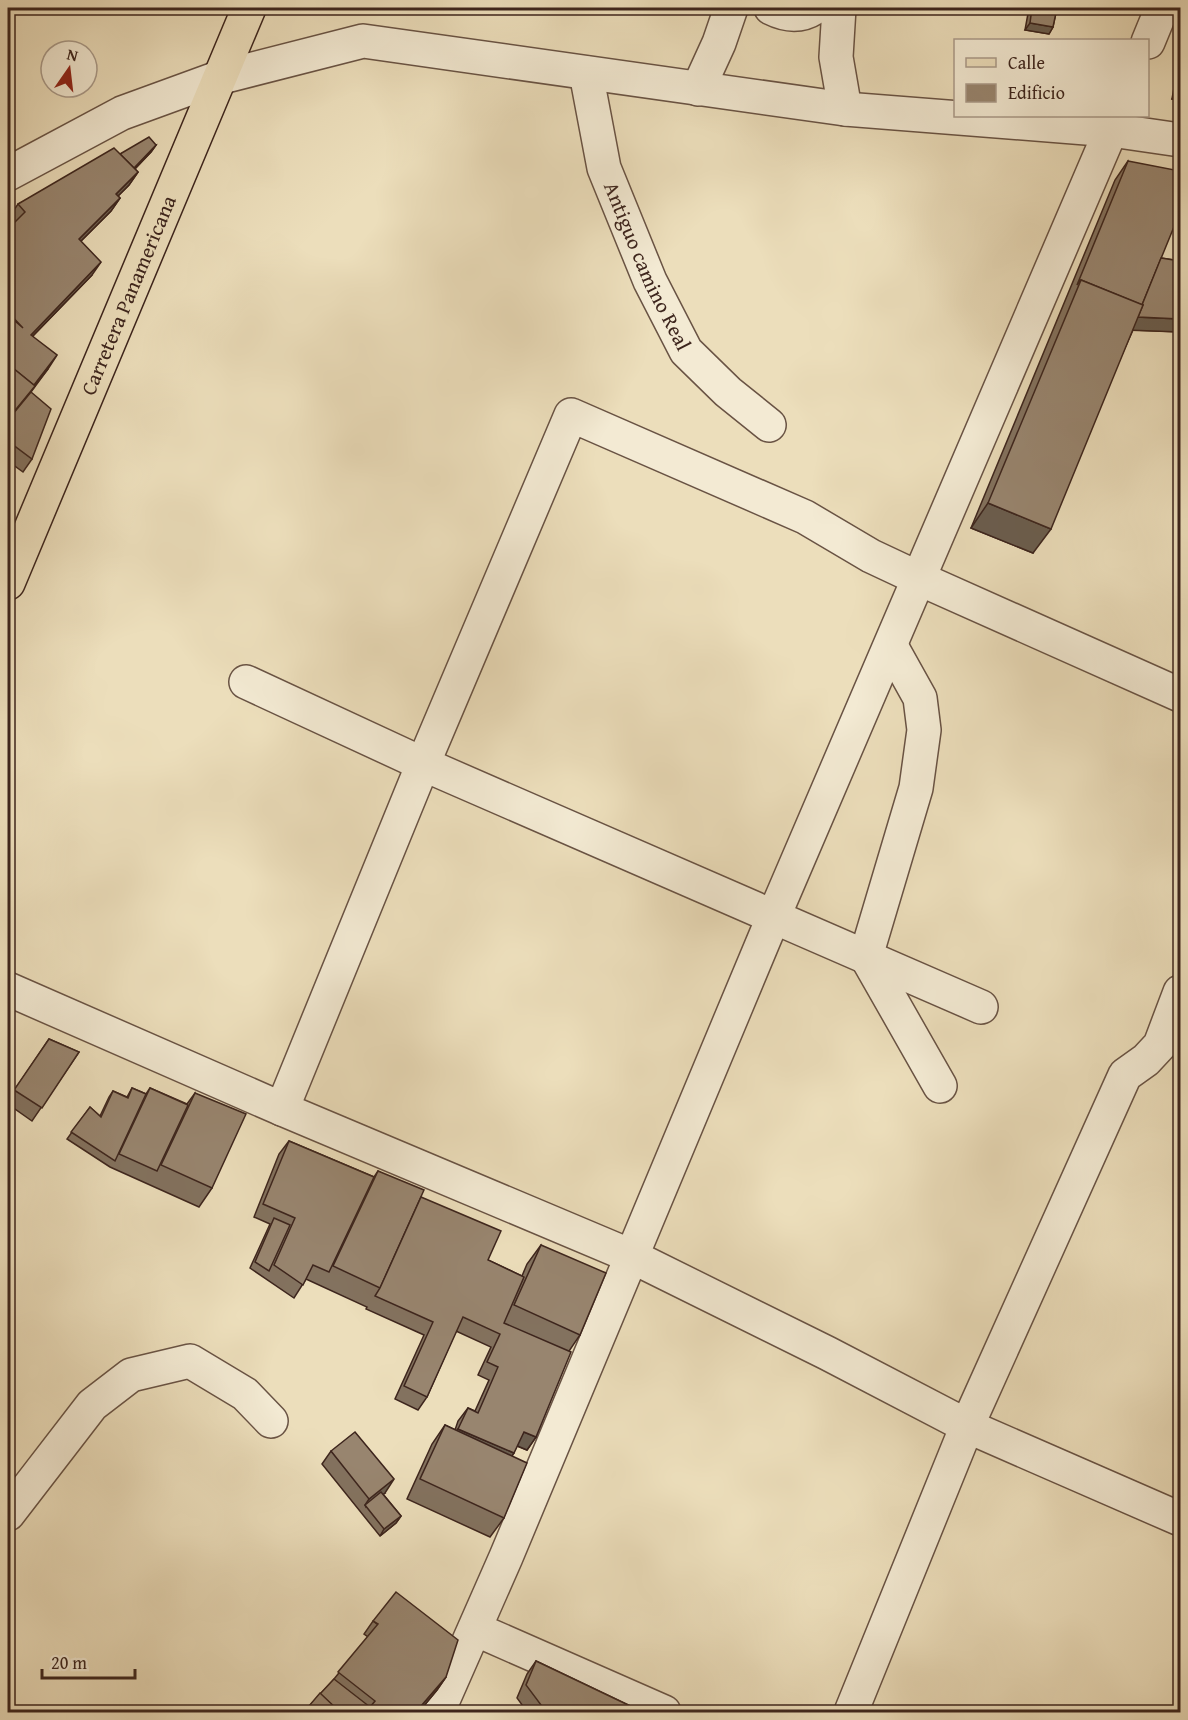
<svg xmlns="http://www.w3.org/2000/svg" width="1188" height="1720" font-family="'Gentium Book Plus',serif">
<rect width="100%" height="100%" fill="#ecdebb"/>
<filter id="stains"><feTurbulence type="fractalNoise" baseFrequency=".00333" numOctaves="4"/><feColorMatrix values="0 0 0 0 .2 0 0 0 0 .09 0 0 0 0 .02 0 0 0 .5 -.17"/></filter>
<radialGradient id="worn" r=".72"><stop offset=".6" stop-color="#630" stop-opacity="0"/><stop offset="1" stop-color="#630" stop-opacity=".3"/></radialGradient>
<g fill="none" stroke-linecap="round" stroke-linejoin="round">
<!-- minor casing -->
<g stroke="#695344" stroke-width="36">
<g id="minor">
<path d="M771 8C785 15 800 17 814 8"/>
<path d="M839 8 836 57 845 109"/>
<path d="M1148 42 1162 8"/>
<path id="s1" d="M586 73 604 168 650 281 686 351 728 392 769 425"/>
<path d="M698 89 719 43 731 8"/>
<path d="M8 174 122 113 218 78 363 41 845 109 1111 130 1180 140"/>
<path d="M891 646 920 698 924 730 916 788 866 956 940 1086"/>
<path d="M246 682 423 764 981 1007"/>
<path d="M8 989 282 1109 631 1256 827 1353 967 1426 1180 1519"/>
<path d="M282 1109 423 764 571 415 805 517 871 556 920 579 1180 695"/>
<path d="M8 1514 92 1405 131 1375 190 1361 245 1394 271 1421"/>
<path d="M475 1629 664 1712"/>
<path d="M436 1712 440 1707 506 1557 773 918 1117 116"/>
<path d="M851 1712 967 1426 1125 1075 1146 1060 1160 1045 1180 992"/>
</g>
</g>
<!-- major casing -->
<g stroke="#3d251d" stroke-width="36">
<g id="major">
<path id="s2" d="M8 583 249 8"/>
</g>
</g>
<!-- minor -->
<use href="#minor" stroke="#f3ead3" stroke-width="33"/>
<!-- major -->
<use href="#major" stroke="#ecdebb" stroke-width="33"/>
</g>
<!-- wall -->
<g fill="#83725f" stroke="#3d251d" stroke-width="1.5">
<path d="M1029 8H1057L1053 27 1049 34 1025 30Z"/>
<path d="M1180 55V101L1172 99Z"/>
<path d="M156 145 151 152 135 169 138 172 129 185 118 196 120 198 111 211 81 241 92 275 33 336 48 369 31 392 32 459 23 472 8 461V229L14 223 9 217 18 204 120 154Z"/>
<path d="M1128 161 1161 258 1180 261V332L1133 330 1033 553 971 528 1115 180Z"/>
<path d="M49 1039 79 1052 32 1121 8 1104V1100Z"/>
<path d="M132 1088 146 1094 150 1088 187 1104 195 1093 212 1188 199 1207 110 1167 67 1139 90 1107 100 1116 109 1097 113 1091 127 1097Z"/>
<path d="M289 1141 374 1177 378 1171 421 1197 488 1260 522 1276 527 1264 541 1245 580 1335 569 1351 536 1437 527 1450 517 1446 512 1456 504 1518 490 1537 407 1499 432 1444 445 1425 455 1430 458 1421 468 1408 475 1411 489 1380 478 1375 491 1347 456 1331 427 1397 418 1410 395 1399 424 1335 366 1309 367 1307 306 1279 294 1298 250 1268 270 1224 254 1217 279 1154Z"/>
<path d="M331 1451 385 1493 383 1494 401 1516 396 1523 380 1536 322 1464Z"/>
<path d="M373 1621 446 1677 437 1690 418 1713H303L334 1679 368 1637 364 1634Z"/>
<path d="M536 1661 645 1713H528L517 1698 527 1674Z"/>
</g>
<!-- shaded-wall -->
<g fill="#6a5d4e" stroke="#3d251d" stroke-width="1.5">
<path d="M1030 23 1053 27 1049 34 1025 30Z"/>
<path d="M1180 87V101L1172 99Z"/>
<path d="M156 145 151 152 124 180 129 174Z"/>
<path d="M138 172 129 185 107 207 116 194Z"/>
<path d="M120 198 111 211 69 253 79 239Z"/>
<path d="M101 262 92 275 21 348 31 335Z"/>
<path d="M1135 317 1180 319V332L1126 330Z"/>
<path d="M57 355 48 369 24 399 33 386Z"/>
<path d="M988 503 1051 529 1033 553 971 528Z"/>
<path d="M458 1429 514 1453 505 1466 449 1442Z"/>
<path d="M524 1432 536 1437 527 1450 515 1445Z"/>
<path d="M394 1479 385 1493 366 1507 365 1505 369 1499Z"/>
<path d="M401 1516 396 1523 380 1536 384 1529Z"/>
<path d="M446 1677 437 1690 418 1713H415Z"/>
</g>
<!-- building -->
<g fill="#98856f" stroke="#3d251d" stroke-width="1.5">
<path d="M1032 8H1057L1053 27 1030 23Z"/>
<path d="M149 137 156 145 134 168 120 154Z"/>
<path d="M114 148 138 172 116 194 120 198 79 239 101 262 31 335 57 355 34 385 8 364V315L23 328 8 312V229L25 212 18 204Z"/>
<path d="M1128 161 1180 171V212L1142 305 1081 280 1077 285Z"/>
<path d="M1161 258 1180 261V319L1138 317 1143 305H1142Z"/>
<path d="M1081 280 1143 305 1051 529 988 503Z"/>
<path d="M8 364 35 386 8 419Z"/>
<path d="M31 392 51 409 32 459 8 441V420Z"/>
<path d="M8 497 11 499 8 507Z"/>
<path d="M49 1039 79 1052 42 1108 14 1090Z"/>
<path d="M132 1088 146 1094 115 1161 71 1132 90 1107 101 1117 113 1091 128 1098Z"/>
<path d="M150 1088 188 1105 157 1171 119 1154Z"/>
<path d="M195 1093 246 1114 212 1188 161 1165Z"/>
<path d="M289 1141 374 1177 329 1272 313 1265 303 1285 274 1265 295 1218 263 1204Z"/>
<path d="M378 1171 424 1190 380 1288 333 1266Z"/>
<path d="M421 1197 501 1231 488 1260 524 1277 504 1323 571 1352 536 1437 524 1432 514 1453 458 1429 468 1408 478 1413 498 1367 487 1362 500 1334 463 1317 427 1397 404 1386 433 1322 375 1296 380 1288Z"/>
<path d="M274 1218 290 1225 269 1271 255 1262Z"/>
<path d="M541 1245 606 1273 580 1335 514 1305Z"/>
<path d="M445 1425 527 1463 504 1518 420 1479Z"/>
<path d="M355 1432 394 1479 369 1499 331 1451Z"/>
<path d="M381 1492 401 1516 384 1529 365 1505Z"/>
<path d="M396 1592 458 1640 446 1677 415 1713H365L375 1701 338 1672 378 1624 373 1621Z"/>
<path d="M536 1661 645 1713H547L526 1685Z"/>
<path d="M334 1679 370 1707 365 1713H341L320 1694Z"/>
<path d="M320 1693 341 1713H303Z"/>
</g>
<g text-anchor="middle" stroke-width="4.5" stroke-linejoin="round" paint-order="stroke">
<!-- street labels -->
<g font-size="21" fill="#3d251d" stroke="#f3ead3">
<text dy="7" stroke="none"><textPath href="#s1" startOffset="204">Antiguo camino Real</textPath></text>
<text dy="7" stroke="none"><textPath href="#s2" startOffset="312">Carretera Panamericana</textPath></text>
</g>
</g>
<!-- margin -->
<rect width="1188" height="1720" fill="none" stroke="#ecdebb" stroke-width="30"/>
<rect x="9" y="9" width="1170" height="1702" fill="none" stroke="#3d251d" stroke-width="3"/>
<rect x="15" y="15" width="1158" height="1690" fill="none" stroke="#3d251d" stroke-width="1.5"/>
<!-- legend -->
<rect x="954" y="39" width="195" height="78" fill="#f3ead3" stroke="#aa9b8a" stroke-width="1.5"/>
<rect x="966" y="58" width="30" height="9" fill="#ecdebb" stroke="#aa9b8a" stroke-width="1.5"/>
<text x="1008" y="69" font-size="18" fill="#3d251d">Calle</text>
<rect x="966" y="84" width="30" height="18" fill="#98856f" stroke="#aa9b8a" stroke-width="1.5"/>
<text x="1008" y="99" font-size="18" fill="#3d251d">Edificio</text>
<!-- north arrow -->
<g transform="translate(69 69) rotate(14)"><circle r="28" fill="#f3ead3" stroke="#aa9b8a" stroke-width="1.5"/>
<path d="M0-4.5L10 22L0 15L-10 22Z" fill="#8f2418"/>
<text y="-9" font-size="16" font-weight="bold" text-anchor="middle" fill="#3d251d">N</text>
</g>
<!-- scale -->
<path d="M42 1669v9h93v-9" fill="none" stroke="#3d251d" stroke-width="3"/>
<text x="51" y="1669" font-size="18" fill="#3d251d" stroke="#f3ead3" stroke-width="4.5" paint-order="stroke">20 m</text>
<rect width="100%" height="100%" filter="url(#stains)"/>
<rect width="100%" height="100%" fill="url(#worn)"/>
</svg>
